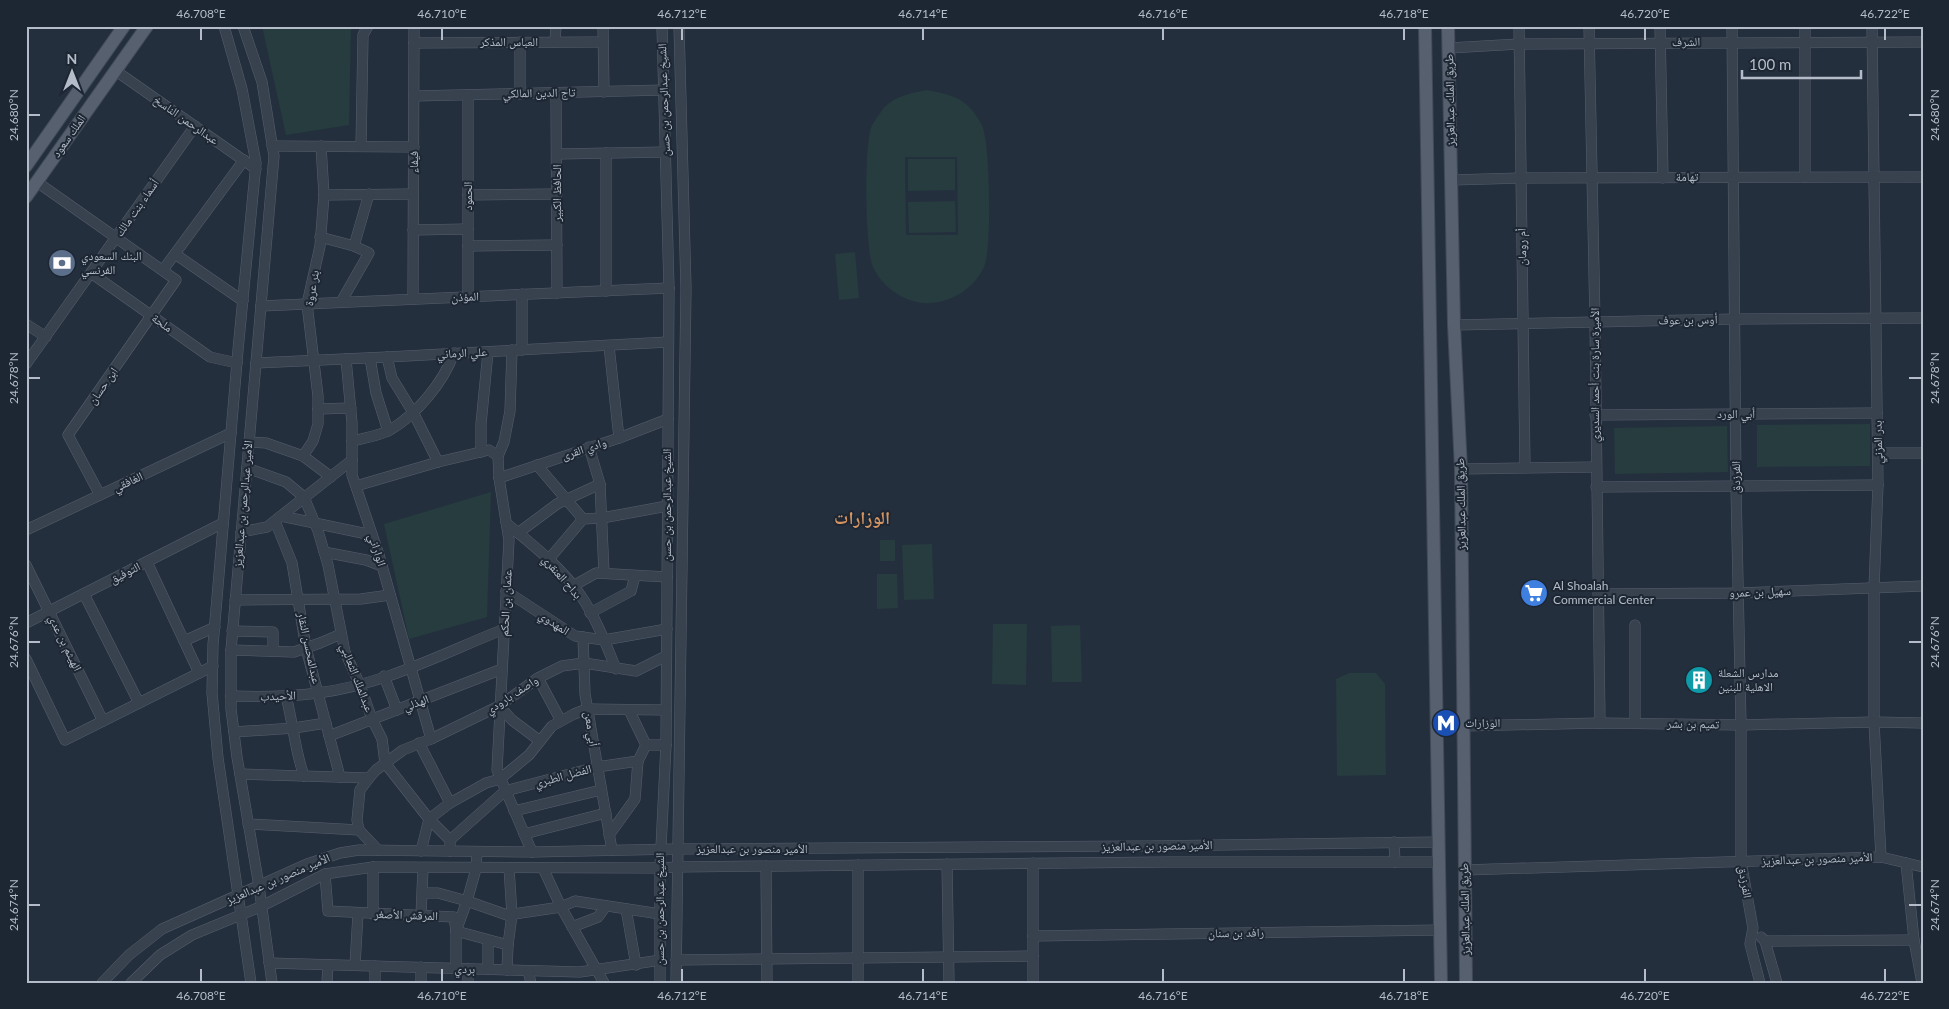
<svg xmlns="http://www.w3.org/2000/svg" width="1949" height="1009" font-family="Lato,'Noto Naskh Arabic',sans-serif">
<rect width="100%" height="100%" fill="#242f3e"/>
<!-- green -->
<g fill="#263c3f" fill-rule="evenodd">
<path d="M262 26H351L349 125 286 135Z"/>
<path d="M927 90C943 93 960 96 971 109 975 114 981 122 983 128 990 148 992 249 984 267 974 288 954 301 931 303 907 305 883 288 873 267 865 249 864 148 871 128 873 122 879 115 883 109 894 96 911 93 927 90ZM905 157H957L958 235H906Z"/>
<path d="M908 159H955V190L908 191Z"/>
<path d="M955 201 956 232 909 233 908 202Z"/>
<path d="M855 252 859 298 839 300 835 254Z"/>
<path d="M1870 424V466L1757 467V425Z"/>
<path d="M1727 426 1728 472 1615 474 1614 428Z"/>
<path d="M491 492 487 617 409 639 384 524Z"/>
<rect x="880" y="540" width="15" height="21"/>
<path d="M932 544 934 599 904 600 902 545Z"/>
<path d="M877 574H897L898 608 877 609Z"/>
<path d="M993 624H1027L1026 685 992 684Z"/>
<path d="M1080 625 1082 682H1052L1051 626Z"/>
<path d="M1349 673H1376L1385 684 1386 775 1337 776 1336 679Z"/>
</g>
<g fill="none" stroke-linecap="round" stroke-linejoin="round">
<!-- minor casing -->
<g stroke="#565f6c" stroke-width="11">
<g id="minor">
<path d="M224 26 242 89 256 163 238 350 213 645 212 693 218 758 251 983"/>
<path d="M243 26 262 82 274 156 231 650V709L237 757 259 886 272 983"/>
<path d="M603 26 604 92"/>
<path d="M1519 26 1525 467"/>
<path d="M1589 26 1595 322 1600 723"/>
<path d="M1660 26 1663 178"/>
<path d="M1732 26 1736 487 1741 725V862L1753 928 1750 944 1760 983"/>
<path d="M1805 26V177"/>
<path d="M1872 26 1878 485 1874 588V722L1881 857"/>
<path d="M555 42 556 26"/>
<path d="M414 43 603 42"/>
<path d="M1449 48 1519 44 1923 42"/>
<path d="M116 71 256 169"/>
<path d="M556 93 557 293"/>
<path d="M520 94V42"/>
<path d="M414 96 664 90"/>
<path d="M272 146 414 147"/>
<path d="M361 146 363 35 368 26"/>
<path d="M606 153V291"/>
<path d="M557 154 666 152"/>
<path d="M1452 180 1521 178 1923 177"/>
<path d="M37 182 176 280 68 435 100 495"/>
<path d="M324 195 413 194"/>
<path d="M468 195 557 194"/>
<path d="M413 230 468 229"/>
<path d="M320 237 354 246"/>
<path d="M468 246 557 245"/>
<path d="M175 254 243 301"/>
<path d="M163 270 244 160"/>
<path d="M91 273 210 357 237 363"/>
<path d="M522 294V350"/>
<path d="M468 296V95"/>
<path d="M413 299 414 26"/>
<path d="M341 302 369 253 354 246 369 194"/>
<path d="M261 306 669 288"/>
<path d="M26 324 46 337"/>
<path d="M1454 325 1735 319 1923 318"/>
<path d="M609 346 619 438"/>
<path d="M512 350 510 411 504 442 498 456 499 478 509 540 497 770 532 852"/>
<path d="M387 357 392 378 414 414 438 462"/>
<path d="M370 358 376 393 388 431"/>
<path d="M346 359 352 423V475L379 555 431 739"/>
<path d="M256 363 387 357 668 342"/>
<path d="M26 364 195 126"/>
<path d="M318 409 351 408"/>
<path d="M1595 415 1877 413"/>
<path d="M352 441C364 438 379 436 390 430 417 414 443 383 454 353"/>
<path d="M249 442 266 443 303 456 331 477"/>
<path d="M589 447 600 484 604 573"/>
<path d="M481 452V424L488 352"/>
<path d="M1878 453H1923"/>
<path d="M303 456 313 441 318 424V396L307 304 320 246 324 195 321 146"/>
<path d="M537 465 583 519"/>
<path d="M247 468 286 482 304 497 318 531 328 565 345 652 360 685 372 719 382 739 385 763 429 819 421 851"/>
<path d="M1461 469 1596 467"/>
<path d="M499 478 619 438 668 419"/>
<path d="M356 486 438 462 489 450 498 456"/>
<path d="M1596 487 1878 485"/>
<path d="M281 516 372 535"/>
<path d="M275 521 292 563 306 648 340 777"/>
<path d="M506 523C532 544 563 569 581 596 596 618 606 644 616 669"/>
<path d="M26 530 231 433"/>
<path d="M241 532 267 527 352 460"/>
<path d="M518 533 557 504 600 484"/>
<path d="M324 552 366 560 382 566"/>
<path d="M549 559 583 519 602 518 667 506"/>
<path d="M147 562 199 673"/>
<path d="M26 565 103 721"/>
<path d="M573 586 596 573 667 577"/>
<path d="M506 591 575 636 604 640 667 629"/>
<path d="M84 594 139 703"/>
<path d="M1598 594 1738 593 1923 586"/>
<path d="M235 600 361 599 390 595"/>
<path d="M590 613 631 591 635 576"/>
<path d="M26 623 223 523"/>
<path d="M232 631 273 632V651"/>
<path d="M583 637 585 694 612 850"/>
<path d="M184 641 215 627"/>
<path d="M231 650 294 652 320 643 341 634"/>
<path d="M26 659 65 740 213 666"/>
<path d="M384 676 397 710"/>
<path d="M538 678 561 721"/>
<path d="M231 696C260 697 289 697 318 693 383 685 444 653 504 629"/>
<path d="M286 696C293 723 295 751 304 776"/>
<path d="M499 706 512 720 540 741"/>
<path d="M1635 723V625"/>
<path d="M1463 726 1600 723 1741 725 1874 722 1923 723"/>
<path d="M234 732 294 728 326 723"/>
<path d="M329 736 502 669"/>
<path d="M419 743 450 803"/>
<path d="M646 745H666"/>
<path d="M240 774 369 778 376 770 403 750 431 739 499 706 538 678 562 666 584 663 636 671 666 656"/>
<path d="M369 778 360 790 357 820 359 830 378 850"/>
<path d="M514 811 601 790"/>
<path d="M248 824 359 830"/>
<path d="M524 834 606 813"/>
<path d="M609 835 635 799 638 761"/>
<path d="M450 840 505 791 597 767 638 761 646 745 629 710"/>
<path d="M1394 842 1395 862"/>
<path d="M450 851V840L429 819 450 803 486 783 500 779 529 755 552 726 574 714 587 709 666 710"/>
<path d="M1033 863V983"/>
<path d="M1906 863 1914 940 1922 983"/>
<path d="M947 864 949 983"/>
<path d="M858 865V983"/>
<path d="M766 866 767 983"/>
<path d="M543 868 561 907 604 983"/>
<path d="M1464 870 1881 857 1923 867"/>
<path d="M325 874 328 911 454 917 456 931 508 945"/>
<path d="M423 893H438L467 901 507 915 561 907 575 901 660 914"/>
<path d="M626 909 636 965"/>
<path d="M373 914V867"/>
<path d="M421 916 423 868"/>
<path d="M572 927 598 917 606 906"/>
<path d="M1033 936 1440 930"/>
<path d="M1761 937 1765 941 1777 983"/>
<path d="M1765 941 1914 940"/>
<path d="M676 960 1033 956"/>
<path d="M269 963 580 972 661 960"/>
<path d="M355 965 358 914"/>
<path d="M421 967V983"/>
<path d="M456 968V931L467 901 476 869 477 852"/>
<path d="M468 969V983"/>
<path d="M488 969V941"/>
<path d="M507 970 508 945 512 915 509 868"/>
<path d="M528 971 531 983"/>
<path d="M102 983 129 955 162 929 307 864 340 853 359 850 532 852 677 849 1150 846 1439 842"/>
<path d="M131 983 160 955 192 935 260 907 325 874 373 867 660 868 678 867 1169 862H1439"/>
<path d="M327 983 328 965"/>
<path d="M375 983V966"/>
<path d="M660 983V868L666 745 669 288 662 26"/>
<path d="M676 983 686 289 679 26"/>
</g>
</g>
<!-- major casing -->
<g stroke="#414a57" stroke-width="14">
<g id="major">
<path d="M1425 26 1441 983"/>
<path d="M1448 26 1454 325 1461 469 1466 983"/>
<path d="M26 166 124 26"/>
<path d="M26 197 147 26"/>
</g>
</g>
<!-- minor -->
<use href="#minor" stroke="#38414e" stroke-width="10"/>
<!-- major -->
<use href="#major" stroke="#56606e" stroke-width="12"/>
</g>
<!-- ticks -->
<path fill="none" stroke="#b4bcc9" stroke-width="2" d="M201 28V40M442 28V40M682 28V40M923 28V40M1163 28V40M1404 28V40M1645 28V40M1885 28V40M28 115H40M1909 115H1922M28 378H40M1909 378H1922M28 642H40M1909 642H1922M28 905H40M1909 905H1922M201 969V982M442 969V982M682 969V982M923 969V982M1163 969V982M1404 969V982M1645 969V982M1885 969V982"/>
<!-- icons -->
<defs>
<g id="bank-disc" transform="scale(1.4375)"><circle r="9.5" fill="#5c6f8a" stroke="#1d2633"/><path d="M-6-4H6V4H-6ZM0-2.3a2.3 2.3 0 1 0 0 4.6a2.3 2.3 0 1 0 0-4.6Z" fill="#fff"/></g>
<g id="supermarket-disc" transform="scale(1.4375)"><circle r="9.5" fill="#3f7fe0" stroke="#1d2633"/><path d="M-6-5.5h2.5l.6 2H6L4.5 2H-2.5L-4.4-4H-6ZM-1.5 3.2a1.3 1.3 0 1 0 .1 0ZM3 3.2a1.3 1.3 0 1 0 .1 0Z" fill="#fff"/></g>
<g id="building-disc" transform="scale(1.4375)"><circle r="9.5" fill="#0f9aa8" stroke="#1d2633"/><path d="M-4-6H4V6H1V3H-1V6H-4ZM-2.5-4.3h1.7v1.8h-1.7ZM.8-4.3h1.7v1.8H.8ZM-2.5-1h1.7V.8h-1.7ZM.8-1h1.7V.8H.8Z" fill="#fff"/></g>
<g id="metro-disc" transform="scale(1.4375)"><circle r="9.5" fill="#1a4fb4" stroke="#1d2633"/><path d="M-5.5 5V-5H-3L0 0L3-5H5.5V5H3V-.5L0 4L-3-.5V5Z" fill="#fff"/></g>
</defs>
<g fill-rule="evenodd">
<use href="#bank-disc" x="62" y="263"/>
<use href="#supermarket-disc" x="1534" y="593"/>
<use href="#building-disc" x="1699" y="680"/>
<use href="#metro-disc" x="1446" y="723"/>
</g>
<g text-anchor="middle" stroke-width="4" stroke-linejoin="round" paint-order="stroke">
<!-- street labels -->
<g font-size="12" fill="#b4bcc9" stroke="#1d2633">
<text x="509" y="46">العباس المذكر</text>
<text transform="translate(1686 42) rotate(-1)" y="4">الشرف</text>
<text transform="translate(539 93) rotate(-1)" y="4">تاج الدين المالكي</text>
<text transform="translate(664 100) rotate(-92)" y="4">الشيخ عبدالرحمن بن حسن</text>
<text transform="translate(1450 100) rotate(-91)" y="4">طريق الملك عبدالعزيز</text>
<text transform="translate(186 120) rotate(35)" y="4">عبدالرحمن الناسخ</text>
<text transform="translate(69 136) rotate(-55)" y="4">الملك سعود</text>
<text transform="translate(414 162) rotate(-90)" y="4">فيفاء</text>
<text transform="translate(1687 177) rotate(-1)" y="4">تهامة</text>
<text transform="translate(557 193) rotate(-90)" y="4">الحافظ الكبير</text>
<text transform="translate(468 196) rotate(-90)" y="4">الحمود</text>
<text transform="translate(137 208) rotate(-55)" y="4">أسماء بنت مالك</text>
<text transform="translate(1522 247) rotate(-91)" y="4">أم رومان</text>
<text transform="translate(312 288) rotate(-80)" y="4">بئر عروة</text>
<text transform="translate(465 297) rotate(-2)" y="4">المؤذن</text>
<text transform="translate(1688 320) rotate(-1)" y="4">أوس بن عوف</text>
<text transform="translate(162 323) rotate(35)" y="4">ملحة</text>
<text transform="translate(462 353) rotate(-3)" y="4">علي الرماني</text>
<text transform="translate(1595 375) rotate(-90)" y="4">الأميرة سارة بنت أحمد السديري</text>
<text transform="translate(103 386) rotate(-55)" y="4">ابن حسان</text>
<text x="1736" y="418">أبي الورد</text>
<text transform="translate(1878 442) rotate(-91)" y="4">بدر المزني</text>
<text transform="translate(584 449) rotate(-18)" y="4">وادي القرى</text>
<text transform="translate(1736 477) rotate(-90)" y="4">الفرزدق</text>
<text transform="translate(128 482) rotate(-25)" y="4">الغافقي</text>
<text transform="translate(243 504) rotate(-85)" y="4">الأمير عبدالرحمن بن عبدالعزيز</text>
<text transform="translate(1461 504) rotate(-91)" y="4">طريق الملك عبدالعزيز</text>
<text transform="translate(667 505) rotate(-90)" y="4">الشيخ عبدالرحمن بن حسن</text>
<text transform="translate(377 550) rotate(72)" y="4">الواراني</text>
<text transform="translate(125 573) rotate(-27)" y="4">التوفيق</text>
<text transform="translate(562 577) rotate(49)" y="4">بداح العنقري</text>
<text transform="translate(1760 592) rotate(-2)" y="4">سهيل بن عمرو</text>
<text transform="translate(506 603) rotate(-87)" y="4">عثمان بن الحكم</text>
<text transform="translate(554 623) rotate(33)" y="4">المهدوي</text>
<text transform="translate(65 643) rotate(64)" y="4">الهيثم بن عدي</text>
<text transform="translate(309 648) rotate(78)" y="4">عبدالمحسن النقار</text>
<text transform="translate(357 678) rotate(69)" y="4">عبدالملك الثعالبي</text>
<text transform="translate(512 695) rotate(-33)" y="4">واصف بارودي</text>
<text transform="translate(278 696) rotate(-2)" y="4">الأحيدب</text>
<text transform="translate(416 703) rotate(-20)" y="4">الهذلي</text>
<text transform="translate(1693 724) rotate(1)" y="4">تميم بن بشر</text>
<text transform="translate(591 729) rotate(81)" y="4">أبي معن</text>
<text transform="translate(563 776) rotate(-15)" y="4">الفضل الطبري</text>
<text transform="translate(1157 846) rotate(-1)" y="4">الأمير منصور بن عبدالعزيز</text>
<text x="752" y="853">الأمير منصور بن عبدالعزيز</text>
<text transform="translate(1817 859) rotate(-2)" y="4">الأمير منصور بن عبدالعزيز</text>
<text transform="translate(278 879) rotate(-23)" y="4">الأمير منصور بن عبدالعزيز</text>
<text transform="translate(1745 882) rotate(80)" y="4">الفرزدق</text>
<text transform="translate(660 909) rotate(-90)" y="4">الشيخ عبدالرحمن بن حسن</text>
<text transform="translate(1465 909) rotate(-91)" y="4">طريق الملك عبدالعزيز</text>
<text transform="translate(406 915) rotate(2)" y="4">المرقش الأصغر</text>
<text transform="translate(1236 933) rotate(-1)" y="4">رافد بن سنان</text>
<text transform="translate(465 969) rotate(2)" y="4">بردي</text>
</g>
<!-- poi labels -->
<g font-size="12" fill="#b4bcc9" stroke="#1d2633" text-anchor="start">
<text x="81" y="260">البنك السعودي<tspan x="81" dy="14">الفرنسي</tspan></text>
<text x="1553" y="590">Al Shoalah<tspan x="1553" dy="14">Commercial Center</tspan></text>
<text x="1718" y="677">مدارس الشعلة<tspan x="1718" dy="14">الاهلية للبنين</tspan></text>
<text x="1465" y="727">الوزارات</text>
</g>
<!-- district labels -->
<g font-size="18" font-weight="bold" fill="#d59563" stroke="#1d2633">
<text x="862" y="524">الوزارات</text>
</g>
</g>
<!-- border -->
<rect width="1949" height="1009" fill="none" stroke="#1d2633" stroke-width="55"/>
<!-- north arrow -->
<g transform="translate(72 72)" stroke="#1d2633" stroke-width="4" paint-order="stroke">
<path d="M0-4L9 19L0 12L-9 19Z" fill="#b4bcc9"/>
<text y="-8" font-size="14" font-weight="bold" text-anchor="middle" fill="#b4bcc9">N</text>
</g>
<!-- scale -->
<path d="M1742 70v8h119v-8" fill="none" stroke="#b4bcc9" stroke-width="2.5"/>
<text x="1749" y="70" font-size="15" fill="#b4bcc9" stroke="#1d2633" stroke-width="4" paint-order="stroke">100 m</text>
<rect x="28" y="28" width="1894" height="954" fill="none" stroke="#b4bcc9" stroke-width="2"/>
<g font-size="12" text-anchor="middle" fill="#b4bcc9">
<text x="201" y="18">46.708°E</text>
<text x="442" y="18">46.710°E</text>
<text x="682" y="18">46.712°E</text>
<text x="923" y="18">46.714°E</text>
<text x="1163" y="18">46.716°E</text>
<text x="1404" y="18">46.718°E</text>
<text x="1645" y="18">46.720°E</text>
<text x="1885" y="18">46.722°E</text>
<text transform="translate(14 115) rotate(-90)" y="4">24.680°N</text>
<text transform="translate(1935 115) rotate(-90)" y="4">24.680°N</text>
<text transform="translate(14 378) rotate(-90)" y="4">24.678°N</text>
<text transform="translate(1935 378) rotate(-90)" y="4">24.678°N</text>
<text transform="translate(14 642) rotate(-90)" y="4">24.676°N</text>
<text transform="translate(1935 642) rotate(-90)" y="4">24.676°N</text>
<text transform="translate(14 905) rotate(-90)" y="4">24.674°N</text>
<text transform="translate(1935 905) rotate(-90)" y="4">24.674°N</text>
<text x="201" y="1000">46.708°E</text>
<text x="442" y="1000">46.710°E</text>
<text x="682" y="1000">46.712°E</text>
<text x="923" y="1000">46.714°E</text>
<text x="1163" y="1000">46.716°E</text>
<text x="1404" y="1000">46.718°E</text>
<text x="1645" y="1000">46.720°E</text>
<text x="1885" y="1000">46.722°E</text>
</g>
</svg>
